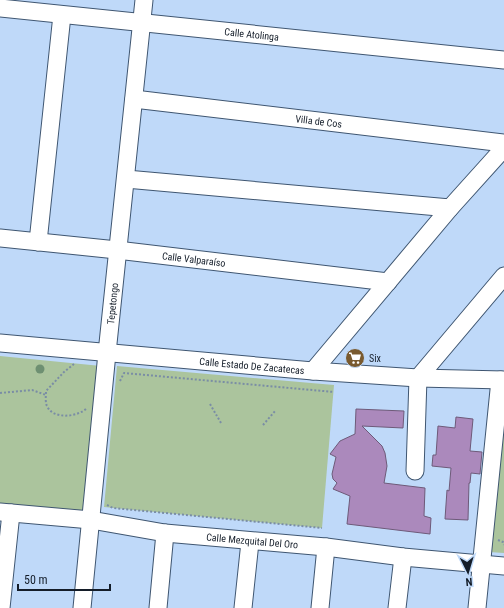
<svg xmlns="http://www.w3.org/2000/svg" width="504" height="608" font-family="'Roboto Condensed',sans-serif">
<rect width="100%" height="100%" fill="#bfd9f9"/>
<!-- green -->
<g fill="#abc49d">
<path d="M0 356 101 366 86 513 0 505Z"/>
<path d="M117 366 334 385 322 528 104 507Z"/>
<path d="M504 389V553L489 552Z"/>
</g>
<!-- building -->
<g fill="#ab89bc" stroke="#6e5a79">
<path d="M356 409 404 411 403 428 362 426 382 446 385 453 387 466 384 483 425 488 424 516 431 518 430 534 347 524 350 496 333 489 337 483 333 479 332 474 336 457 330 454 340 441 355 434Z"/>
<path d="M456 417 473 419 470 451 482 452 480 474 471 473 470 483H469L468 520 445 519 447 490 449 491 451 468 432 466 433 455H436L438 426 455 428Z"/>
</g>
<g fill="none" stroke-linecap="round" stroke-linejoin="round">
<!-- minor casing -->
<g stroke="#3f5671" stroke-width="19">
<g id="minor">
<path id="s1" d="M0 8 504 60"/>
<path id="s2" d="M134 99 504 143"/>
<path d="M126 179 450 208"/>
<path id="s3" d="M0 238 117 250 388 282"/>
<path d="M38 242 62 15"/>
<path id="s4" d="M0 343 313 371 418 378 504 380"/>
<path d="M313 371 450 208 504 148"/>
<path d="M415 471 418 378 504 276"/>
<path id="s5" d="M0 512 91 520 165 533 326 547 403 557 504 566"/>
<path d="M1 608 11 513"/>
<path id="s6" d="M82 608 107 353 144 0"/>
<path d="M158 608 165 533"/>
<path d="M243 608 250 542"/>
<path d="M320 608 326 547"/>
<path d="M397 608 403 557"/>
<path d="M477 608 500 380"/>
</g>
</g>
<!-- path -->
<g stroke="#7a8da5" stroke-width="2" stroke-dasharray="2 2" stroke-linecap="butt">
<path d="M74 364 64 372 46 391C46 395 45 403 47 406 53 420 78 417 87 408"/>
<path d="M120 381 124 373 334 392"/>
<path d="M0 393 32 390 46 395"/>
<path d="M210 404 221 423"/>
<path d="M263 425 276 410"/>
<path d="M107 505 113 508 322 528"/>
<path d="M498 540 503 542 504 545"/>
</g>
<!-- minor -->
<use href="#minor" stroke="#fff" stroke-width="17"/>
</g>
<!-- trees -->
<circle fill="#6e9072" cx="40" cy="369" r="4.5"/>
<!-- icons -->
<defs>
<g id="supermarket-disc" transform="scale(1)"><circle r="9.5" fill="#795a2f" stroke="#bfd9f9"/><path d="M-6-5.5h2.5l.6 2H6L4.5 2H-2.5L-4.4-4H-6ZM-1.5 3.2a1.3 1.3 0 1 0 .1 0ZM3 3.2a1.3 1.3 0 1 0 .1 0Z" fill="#fff"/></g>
</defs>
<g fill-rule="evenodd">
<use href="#supermarket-disc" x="355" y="358"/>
</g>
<g text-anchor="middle" stroke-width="3" stroke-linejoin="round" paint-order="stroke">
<!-- street labels -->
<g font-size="10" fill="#141d29" stroke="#bfd9f9">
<text dy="4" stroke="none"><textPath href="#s1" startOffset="253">Calle Atolinga</textPath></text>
<text dy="4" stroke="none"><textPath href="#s2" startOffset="186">Villa de Cos</textPath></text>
<text dy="4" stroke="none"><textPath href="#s3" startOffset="195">Calle Valparaíso</textPath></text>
<text dy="4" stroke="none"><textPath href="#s6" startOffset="306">Tepetongo</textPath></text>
<text dy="4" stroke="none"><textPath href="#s4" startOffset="253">Calle Estado De Zacatecas</textPath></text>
<text dy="4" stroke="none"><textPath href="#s5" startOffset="254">Calle Mezquital Del Oro</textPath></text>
</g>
<!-- poi labels -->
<g font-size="10" fill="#141d29" stroke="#bfd9f9" text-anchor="start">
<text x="369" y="362">Six</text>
</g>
</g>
<!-- north arrow -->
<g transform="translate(468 572) rotate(175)" stroke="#bfd9f9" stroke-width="3" paint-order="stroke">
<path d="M0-3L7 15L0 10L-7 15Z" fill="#141d29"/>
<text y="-6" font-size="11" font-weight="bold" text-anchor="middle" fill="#141d29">N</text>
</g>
<!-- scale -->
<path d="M18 584v6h92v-6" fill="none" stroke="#141d29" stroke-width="2"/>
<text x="24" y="584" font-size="12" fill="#141d29" stroke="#bfd9f9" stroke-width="3" paint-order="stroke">50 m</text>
</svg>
